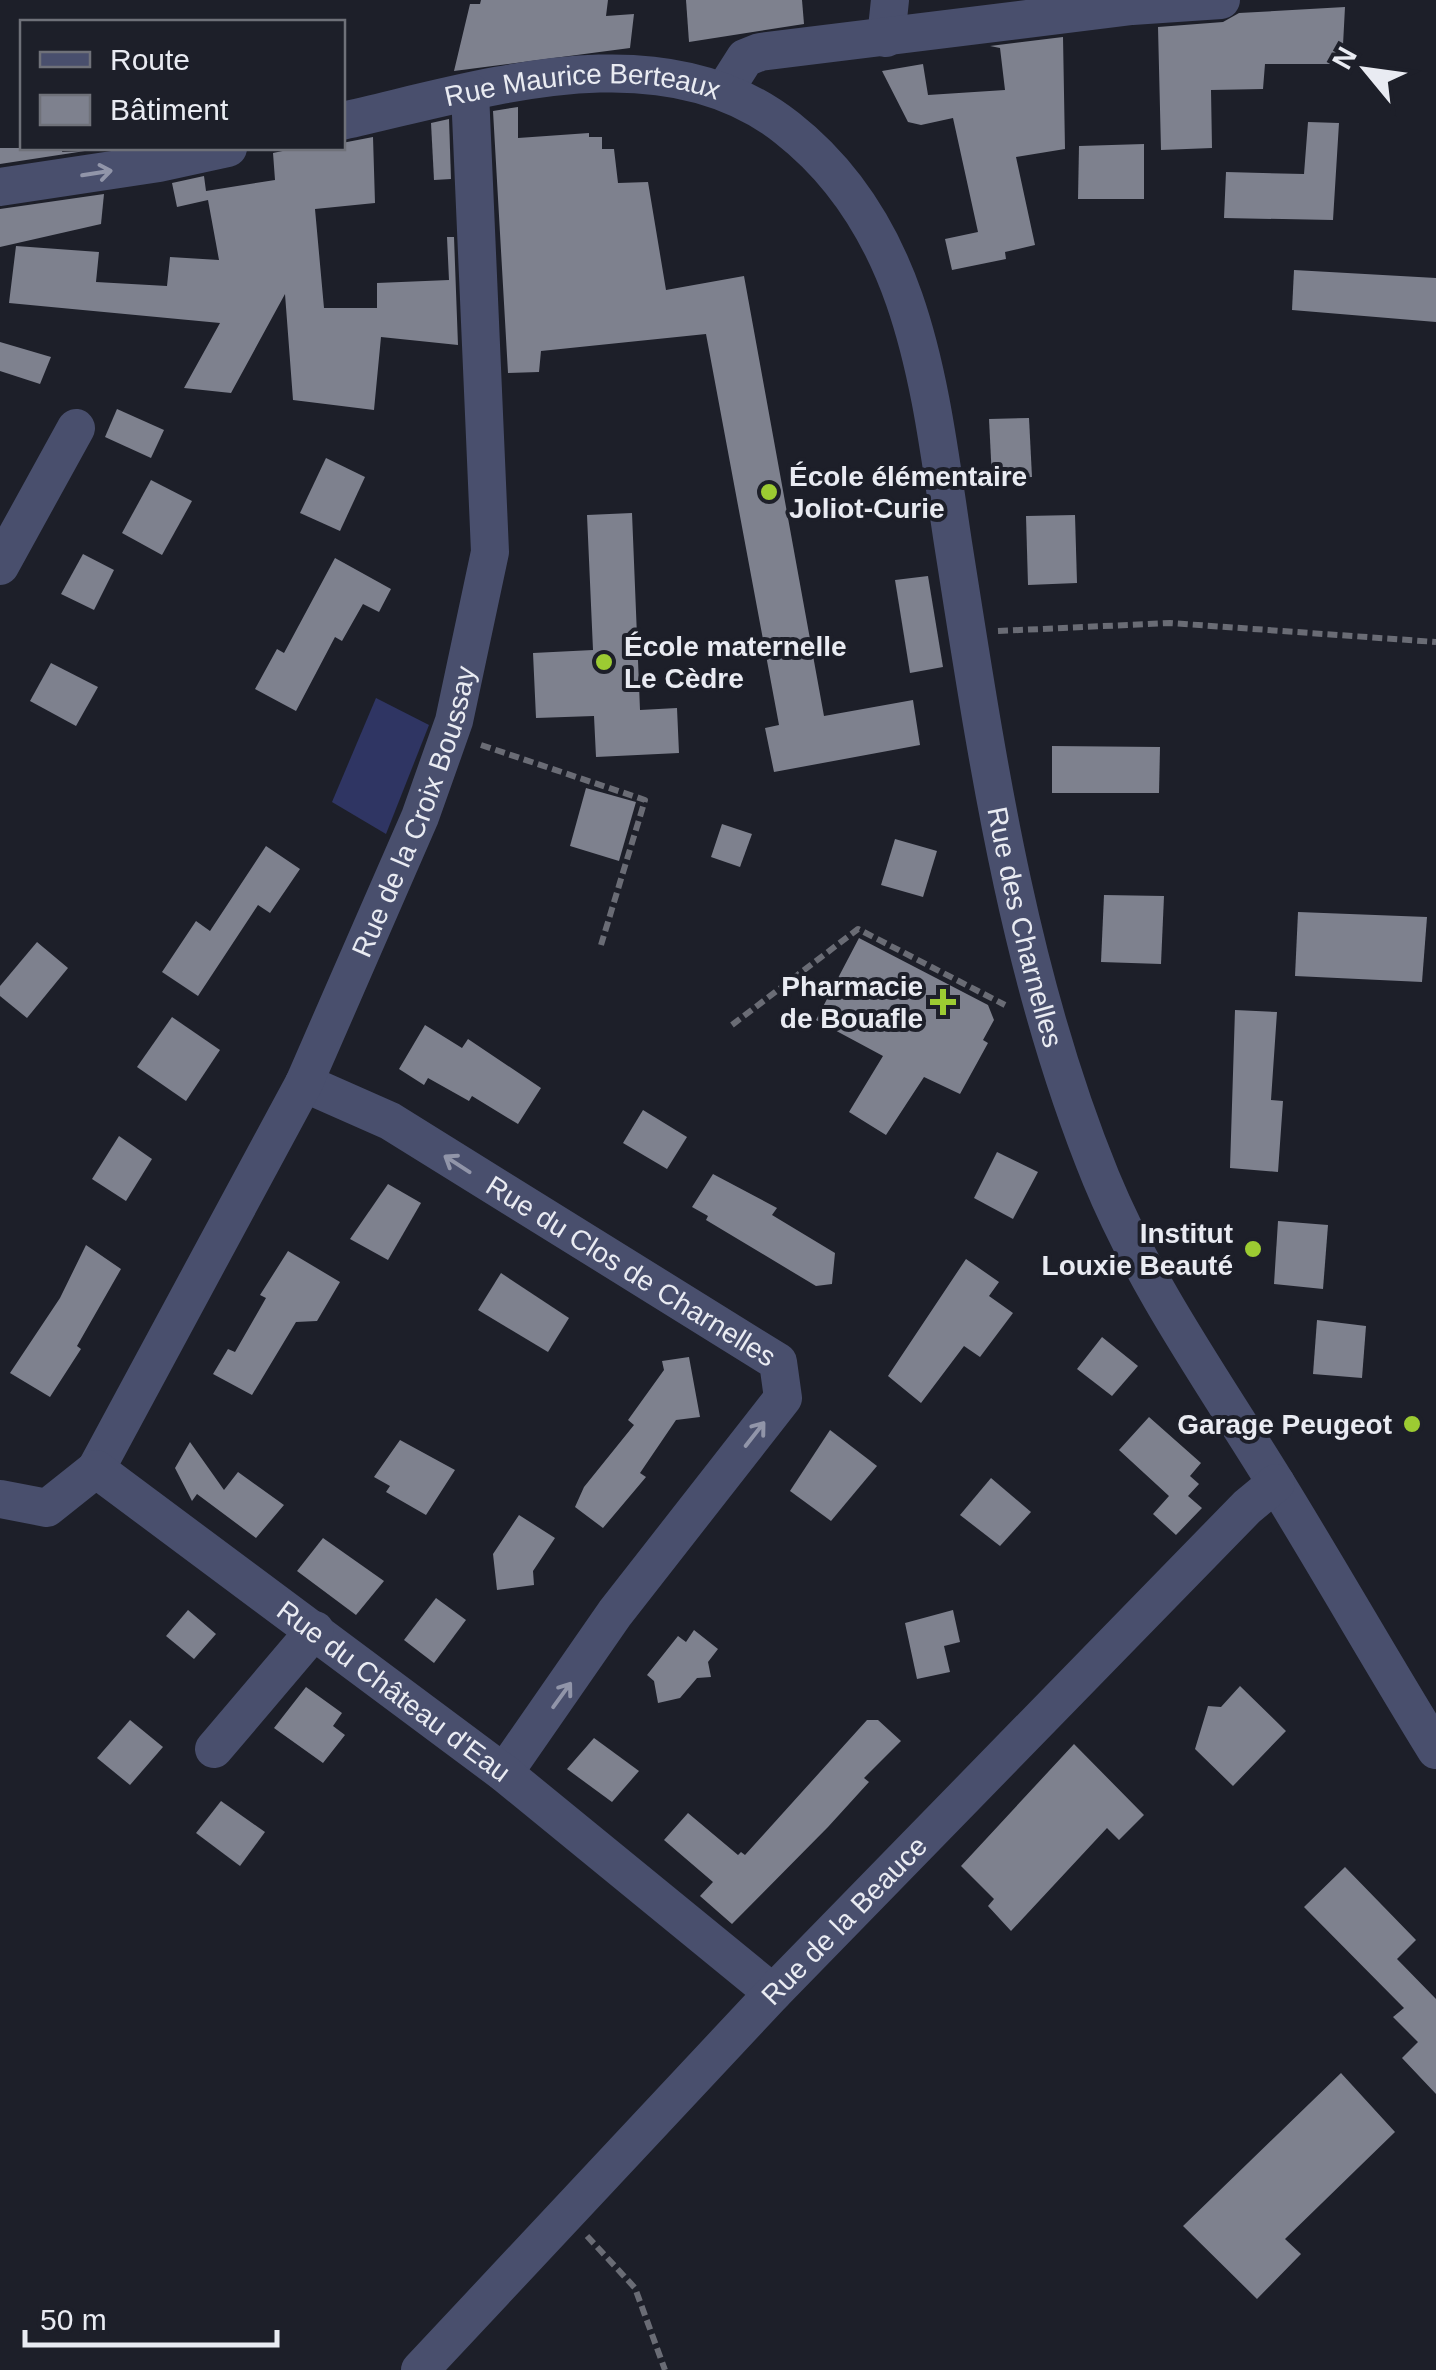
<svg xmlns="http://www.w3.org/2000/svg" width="1436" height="2370" font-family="Arial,sans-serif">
<rect width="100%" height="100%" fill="#1d1f29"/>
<!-- green -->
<path fill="#2f3563" d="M376 698 429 725 386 834 332 802Z"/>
<!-- building -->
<g fill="#7e818e">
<path d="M481 0H608L606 16 634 14 630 48 454 71 470 4H480Z"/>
<path d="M686 0H802L804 24 689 42Z"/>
<path d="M1345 7 1342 64H1265L1263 89 1211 90 1212 148 1161 150 1158 27 1223 22 1239 13Z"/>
<path d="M1063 37 1065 149 1016 157 1035 245 1005 252 1006 259 952 270 945 239 978 232 953 118 921 125 908 122 882 71 923 64 928 95 1005 90 1000 48 990 46Z"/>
<path d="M518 107V138L589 133V137H602V149H614L618 183 648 182 666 290 744 276 824 716 913 700 920 745 774 772 765 728 779 725 706 334 541 351 539 372 508 373 493 111Z"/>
<path d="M449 119 451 179 434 180 431 123Z"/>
<path d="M1308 122 1339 123 1333 220 1224 218 1226 172 1304 174Z"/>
<path d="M373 137 375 203 315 209 324 308H377V283L449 280 447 237H454L458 345 381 337 374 410 293 400 285 294 231 393 184 388 220 323 9 303 16 246 99 252 96 282 167 286 170 257 219 260 208 200 177 207 172 183 204 176 206 191 275 180 273 153 297 148H342V143Z"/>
<path d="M1144 144V199H1078L1079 146Z"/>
<path d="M0 148H63L62 152 85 151 0 164Z"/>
<path d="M104 194 101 224 0 247V209Z"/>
<path d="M1294 270 1436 278V322L1292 310Z"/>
<path d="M0 342 51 357 40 384 0 371Z"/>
<path d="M117 409 164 430 151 458 105 437Z"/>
<path d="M1029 418 1032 477 992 479 989 419Z"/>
<path d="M326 458 365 477 340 531 300 513Z"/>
<path d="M151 480 192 501 162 555 122 533Z"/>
<path d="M632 513 640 710 677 708 679 753 596 757 594 716 536 718 533 653 593 650 587 515Z"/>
<path d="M1075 515 1077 583 1028 585 1026 516Z"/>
<path d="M83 554 114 570 94 610 61 594Z"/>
<path d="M335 558 391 589 379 612 363 604 342 641 335 637 296 711 255 689 277 649 284 653Z"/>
<path d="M928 576 943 667 910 673 895 580Z"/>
<path d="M51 663 98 687 76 726 30 701Z"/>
<path d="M1052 746 1160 747 1159 793H1052Z"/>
<path d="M586 788 636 802 619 861 570 846Z"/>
<path d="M722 824 752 834 740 867 711 857Z"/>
<path d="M895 839 937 851 923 897 881 885Z"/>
<path d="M266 846 300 869 270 913 258 905 198 996 162 972 196 921 210 931Z"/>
<path d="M1104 895 1164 896 1161 964 1101 962Z"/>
<path d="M1298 912 1427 917 1422 982 1295 976Z"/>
<path d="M859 938 988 1005 994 1020 983 1040 988 1043 960 1094 924 1077 886 1135 849 1112 883 1056 816 1020Z"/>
<path d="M37 942 68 968 27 1018 0 996V986Z"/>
<path d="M1235 1010 1277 1012 1271 1100 1283 1101 1278 1172 1230 1168Z"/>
<path d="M172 1017 220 1050 186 1101 137 1067Z"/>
<path d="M425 1025 462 1048 468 1039 541 1088 518 1124 472 1096 469 1101 428 1078 424 1085 399 1069Z"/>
<path d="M643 1110 687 1137 667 1169 623 1143Z"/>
<path d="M119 1136 152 1159 126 1201 92 1179Z"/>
<path d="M997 1152 1038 1172 1013 1219 974 1198Z"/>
<path d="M713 1174 777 1208 772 1215 835 1253 832 1284 816 1286 706 1220 708 1216 692 1207Z"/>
<path d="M388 1184 421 1203 388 1260 350 1239Z"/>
<path d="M1278 1221 1328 1225 1323 1289 1274 1284Z"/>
<path d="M86 1245 121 1269 77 1346 81 1349 50 1397 10 1373 60 1298Z"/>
<path d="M288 1251 340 1282 317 1321 296 1322 252 1395 213 1374 228 1349 235 1352 266 1298 260 1295Z"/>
<path d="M966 1259 999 1282 989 1296 1013 1313 980 1357 964 1346 921 1403 888 1376Z"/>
<path d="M501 1273 569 1318 548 1352 478 1310Z"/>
<path d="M1317 1320 1366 1326 1362 1378 1313 1374Z"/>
<path d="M1102 1337 1138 1366 1112 1396 1077 1369Z"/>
<path d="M689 1357 700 1417 676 1420 640 1473 646 1477 603 1528 575 1507 584 1487 634 1425 628 1420 664 1370 662 1361Z"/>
<path d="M1149 1417 1201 1463 1190 1476 1199 1484 1188 1496 1202 1508 1176 1535 1153 1514 1169 1496 1119 1450Z"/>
<path d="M830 1430 877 1466 831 1521 790 1491Z"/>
<path d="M400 1440 455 1470 426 1515 386 1492 390 1486 374 1477Z"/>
<path d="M190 1442 224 1490 238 1472 284 1505 256 1538 197 1494 192 1501 175 1468Z"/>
<path d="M991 1478 1031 1512 1000 1546 960 1515Z"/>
<path d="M519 1515 555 1538 533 1571 534 1585 497 1590 493 1554Z"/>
<path d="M323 1538 384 1581 356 1615 297 1571Z"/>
<path d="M436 1598 466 1620 434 1663 404 1640Z"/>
<path d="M188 1610 216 1634 194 1659 166 1636Z"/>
<path d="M953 1610 960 1642 944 1646 950 1672 917 1679 905 1623Z"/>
<path d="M694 1630 718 1649 708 1662 711 1677 697 1678 680 1698 658 1703 654 1681 647 1675 678 1636 686 1642Z"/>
<path d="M1240 1686 1286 1731 1233 1786 1195 1749 1208 1706 1221 1707Z"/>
<path d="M306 1687 342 1713 333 1726 345 1735 323 1763 274 1728Z"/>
<path d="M130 1720 163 1747 130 1785 97 1758Z"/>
<path d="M867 1720H878L901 1741 864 1778 869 1782 828 1827 732 1924 700 1896 713 1882 664 1840 688 1813 738 1855 741 1852 745 1855Z"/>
<path d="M594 1738 639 1771 612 1802 567 1769Z"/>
<path d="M1074 1744 1144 1815 1119 1840 1107 1828 1011 1931 988 1906 994 1899 961 1866Z"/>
<path d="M221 1801 265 1832 240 1866 196 1833Z"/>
<path d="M1345 1867 1416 1940 1397 1959 1436 1999V2094L1402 2058 1418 2042 1393 2017 1404 2008 1304 1907Z"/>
<path d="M1341 2073 1395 2132 1285 2239 1301 2254 1257 2299 1183 2226Z"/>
</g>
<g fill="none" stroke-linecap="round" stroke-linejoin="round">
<!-- path -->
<g stroke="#6a6c75" stroke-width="6" stroke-dasharray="10 5" stroke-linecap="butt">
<path d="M998 631 1170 623 1436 642"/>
<path d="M481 745 645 800 601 945"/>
<path d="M732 1025 858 929 1005 1005"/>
<path d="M587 2236 635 2288 665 2370"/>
</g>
<!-- minor -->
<g stroke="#494f6d" stroke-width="38">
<path d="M886 38 890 0"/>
<path d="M724 91 745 58 760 52 1132 6 1221 0"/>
<path id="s1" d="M342 121C482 90 661 28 787 128 917 230 930 392 953 543 987 758 1018 975 1101 1178 1145 1285 1213 1381 1274 1480 1329 1569 1381 1661 1436 1750"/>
<path d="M0 187 159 163 228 148"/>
<path d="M0 566 76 428"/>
<path id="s2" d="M304 1083 390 1121 778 1362 783 1398 615 1613 504 1773"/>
<path id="s3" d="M96 1469 304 1083 420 817 454 721 490 552 470 92"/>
<path id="s4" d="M0 1499 47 1508 96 1469 504 1773 773 1993"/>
<path d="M214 1749 315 1630"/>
<path id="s5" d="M420 2370 773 1993 1247 1507 1276 1483"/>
</g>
</g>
<!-- one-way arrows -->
<defs><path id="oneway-shaft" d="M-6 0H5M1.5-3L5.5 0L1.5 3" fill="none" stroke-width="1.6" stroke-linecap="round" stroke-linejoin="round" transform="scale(2.5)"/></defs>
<g stroke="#9195a9">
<use href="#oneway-shaft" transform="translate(97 173) rotate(-9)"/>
<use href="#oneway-shaft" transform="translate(457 1164) rotate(-147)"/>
<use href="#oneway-shaft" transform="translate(755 1434) rotate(-52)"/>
<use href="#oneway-shaft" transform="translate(562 1695) rotate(-54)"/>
</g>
<!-- markers -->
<g fill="#9ccb32" stroke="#1d1f29" stroke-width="4">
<circle cx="769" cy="492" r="10"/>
<circle cx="604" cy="662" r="10"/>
<path d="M938 987h10v10h10v10h-10v10h-10v-10h-10v-10h10z"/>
<circle cx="1253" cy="1249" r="10"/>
<circle cx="1412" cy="1424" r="10"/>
</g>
<g text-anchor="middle" stroke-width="8" stroke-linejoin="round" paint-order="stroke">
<!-- street labels -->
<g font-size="28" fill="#e9ebf2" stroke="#1d1f29">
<text dy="10" stroke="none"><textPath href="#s1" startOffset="245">Rue Maurice Berteaux</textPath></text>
<text dy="10" stroke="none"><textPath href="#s3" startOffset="732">Rue de la Croix Boussay</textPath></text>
<text dy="10" stroke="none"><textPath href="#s1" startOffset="1312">Rue des Charnelles</textPath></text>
<text dy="10" stroke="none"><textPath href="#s2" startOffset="378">Rue du Clos de Charnelles</textPath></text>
<text dy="10" stroke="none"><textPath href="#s4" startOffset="482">Rue du Château d'Eau</textPath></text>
<text dy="10" stroke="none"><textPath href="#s5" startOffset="618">Rue de la Beauce</textPath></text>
</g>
<!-- poi labels -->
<g font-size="28" font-weight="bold" fill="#e9ebf2" stroke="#1d1f29" text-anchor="end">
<text x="789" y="486" text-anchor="start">École élémentaire<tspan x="789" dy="32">Joliot-Curie</tspan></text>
<text x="624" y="656" text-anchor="start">École maternelle<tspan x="624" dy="32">Le Cèdre</tspan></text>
<text x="923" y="996">Pharmacie<tspan x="923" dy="32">de Bouafle</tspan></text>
<text x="1233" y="1243">Institut<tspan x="1233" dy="32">Louxie Beauté</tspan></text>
<text x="1392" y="1434">Garage Peugeot</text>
</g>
</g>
<!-- legend -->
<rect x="20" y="20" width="325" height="130" fill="#1d1f29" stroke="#6f7179" stroke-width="2.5"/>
<rect x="40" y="52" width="50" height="15" fill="#494f6d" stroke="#6f7179" stroke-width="2.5"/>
<text x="110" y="70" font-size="30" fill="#e9ebf2">Route</text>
<rect x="40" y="95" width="50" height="30" fill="#7e818e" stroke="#6f7179" stroke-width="2.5"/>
<text x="110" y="120" font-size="30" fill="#e9ebf2">Bâtiment</text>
<!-- north arrow -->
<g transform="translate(1366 70) rotate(299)" stroke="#1d1f29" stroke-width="8" paint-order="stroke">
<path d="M0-8L18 38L0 25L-18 38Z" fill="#e9ebf2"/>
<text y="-15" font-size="28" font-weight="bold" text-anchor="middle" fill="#e9ebf2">N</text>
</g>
<!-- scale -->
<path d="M25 2330v15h252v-15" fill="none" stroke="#e9ebf2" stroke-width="5"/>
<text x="40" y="2330" font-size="30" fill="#e9ebf2" stroke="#1d1f29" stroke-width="8" paint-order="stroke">50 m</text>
</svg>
